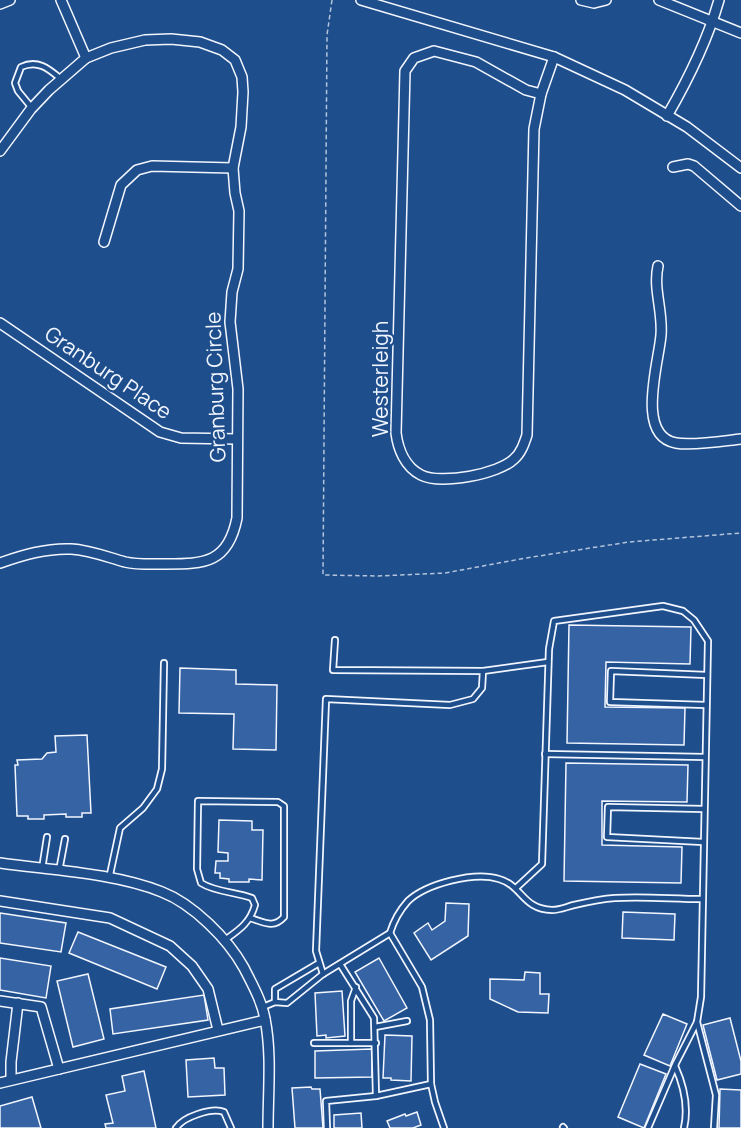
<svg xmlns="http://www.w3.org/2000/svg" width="741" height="1128" font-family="Manrope,sans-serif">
<rect width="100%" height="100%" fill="#1f4e8c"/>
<!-- building -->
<g fill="#3563a3" stroke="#f2f6ff" stroke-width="1.5">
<path d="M569 625 691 627 690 664 606 662 605 707 685 708 684 745 567 743Z"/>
<path d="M180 668 236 670V684L277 685 276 750 233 749 234 714 179 713Z"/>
<path d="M87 735 91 813H82V817H66V814L44 815V819H28V816H17L15 765H18L17 760 42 759 47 753 56 752 55 736Z"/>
<path d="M566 763 688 765 687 802 602 801V845L682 847 681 883 564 881Z"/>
<path d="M219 820 252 821V830H263L262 880 249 879V882H229V879L220 878V873H215L216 861H228V853L218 852Z"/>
<path d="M446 903 469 904 468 936 431 960 414 933 428 923 432 930 445 921Z"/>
<path d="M623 912 675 914 674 940 622 938Z"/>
<path d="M0 913 66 923 61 952 0 943Z"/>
<path d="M78 932 166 967 157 989 69 953Z"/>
<path d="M0 958 51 966 46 998 0 990Z"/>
<path d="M379 958 407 1008 384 1021 355 972Z"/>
<path d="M525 972 540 973V994H549L548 1013 518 1012 490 999V979L524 980Z"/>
<path d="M88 974 104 1039 73 1047 57 981Z"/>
<path d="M342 991 345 1036 326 1038V1035L317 1036 315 993Z"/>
<path d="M204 995 208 1020 113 1034 110 1009Z"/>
<path d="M663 1014 687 1024 670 1066 644 1055Z"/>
<path d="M730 1018 741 1061V1074L717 1080 703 1025Z"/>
<path d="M385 1035 412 1036 411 1081 391 1080V1078H383Z"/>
<path d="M372 1049V1077L315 1078V1051Z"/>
<path d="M214 1058 215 1068H224L225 1095 188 1097 186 1060Z"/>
<path d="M640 1064 666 1074 644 1128 618 1117Z"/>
<path d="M144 1071 156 1128H106L105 1124 113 1123 106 1095 125 1091 122 1076Z"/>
<path d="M311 1087 312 1089H320L323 1128H295L292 1088Z"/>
<path d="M720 1089 741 1090V1128H719Z"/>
<path d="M32 1097 41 1128H0V1106Z"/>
<path d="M417 1112 421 1125 413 1128H390L387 1121 405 1114 406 1116Z"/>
<path d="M361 1113 362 1128H334V1115Z"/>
</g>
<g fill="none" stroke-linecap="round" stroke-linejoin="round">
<!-- service casing -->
<g stroke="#f2f6ff" stroke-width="8">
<g id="service">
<path d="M32 108 18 91 15 83 21 67C38 59 49 69 61 79"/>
<path d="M335 640 333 670 483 671"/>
<path d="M706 705 610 702 611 671 707 675"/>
<path d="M545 754 705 757"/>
<path d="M703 842 607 837 608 807 704 809"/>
<path d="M42 869 47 837"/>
<path d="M59 871 65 839"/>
<path d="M109 879 120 828 143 808 157 789 162 769 164 663"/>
<path d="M516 888 542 864 549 649 554 621 663 606 683 611 694 620 708 641 701 997 697 1022 676 1063 648 1128"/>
<path d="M390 933C394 920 399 911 408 901 426 884 474 871 499 879 523 886 522 909 552 910 560 910 566 907 574 905 587 902 601 899 615 898 643 896 673 899 702 899"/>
<path d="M225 940C239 930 250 923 255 905L252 898C236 892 215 892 201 883L197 869 198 801 278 802 284 806V917C273 929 264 922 250 918"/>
<path d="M340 964 374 1018 376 1096"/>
<path d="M323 974 316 951 326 699 450 705 473 699 482 688 483 671 548 662"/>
<path d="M275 1002V989L319 963"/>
<path d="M263 1007 275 1002 287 1003 323 974 390 933 422 987 430 1020 431 1084 435 1102 444 1128"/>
<path d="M697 1022 716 1095 714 1128"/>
<path d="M375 1027 407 1021"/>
<path d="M314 1043H376"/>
<path d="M351 1043V1001L356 987"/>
<path d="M675 1066C684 1086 689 1106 684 1128"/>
<path d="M563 1127 564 1128"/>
<path d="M176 1128C183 1117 212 1107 224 1112L231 1128"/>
<path d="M327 1128 326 1101 376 1096 431 1084"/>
</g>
</g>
<!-- minor casing -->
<g stroke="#f2f6ff" stroke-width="12">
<g id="minor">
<path d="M61 0 86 58"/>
<path d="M361 0 554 57 625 90 687 127 741 168"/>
<path d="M581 0 594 3 606 0"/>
<path d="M659 0 741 33"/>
<path d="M0 4 10 0"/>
<path d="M434 51 476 62 526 90 541 94 534 129 527 435C524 444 521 453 514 459 499 474 441 485 421 475 405 467 398 449 396 433L405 71 414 58Z"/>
<path d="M541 94 554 57"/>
<path d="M667 116C689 78 707 42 719 0"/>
<path d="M0 151 31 109 49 90 86 58 111 48 145 40 171 39 200 42 222 50 235 60 242 77 243 92 241 127 233 168 235 193 239 211 238 269 232 292 230 322 238 389 237 518C228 563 205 564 166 564 152 564 138 565 125 562 107 557 90 550 71 549 46 548 23 555 0 563"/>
<path d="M673 167 688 164 694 166 741 206"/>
<path d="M104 242 121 185 137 170 152 166 233 168"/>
<path d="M658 266C653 289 663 311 661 335 659 362 635 436 676 443 693 446 723 441 741 439"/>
<path d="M0 323 160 432 181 438 237 439"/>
<path d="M0 863C50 870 115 873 162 892 193 904 228 939 244 968 252 984 262 1001 265 1019 272 1054 268 1092 268 1128"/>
<path d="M0 901 110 918 170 946 192 966 208 989 218 1030"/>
<path d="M0 1001 41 1007 59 1069"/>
<path d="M11 1080V1062L18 1003"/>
<path d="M0 1083 265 1020"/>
</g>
</g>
<!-- path -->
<path stroke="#b3c4dc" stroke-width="1.5" stroke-dasharray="4.5 3" stroke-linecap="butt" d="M332 0 327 35 323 575 378 576 445 573 526 558 629 542 741 533"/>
<!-- service -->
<use href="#service" stroke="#1f4e8c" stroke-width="4.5"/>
<!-- minor -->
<use href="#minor" stroke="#1f4e8c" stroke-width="9"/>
</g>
<g text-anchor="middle" stroke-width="4.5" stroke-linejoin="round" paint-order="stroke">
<!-- street labels -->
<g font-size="21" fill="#f2f6ff" stroke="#1f4e8c">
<text transform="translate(108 373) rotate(34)" y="7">Granburg Place</text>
<text transform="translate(381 379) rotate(-90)" y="7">Westerleigh</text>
<text transform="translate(216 387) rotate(-92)" y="7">Granburg Circle</text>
</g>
</g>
</svg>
